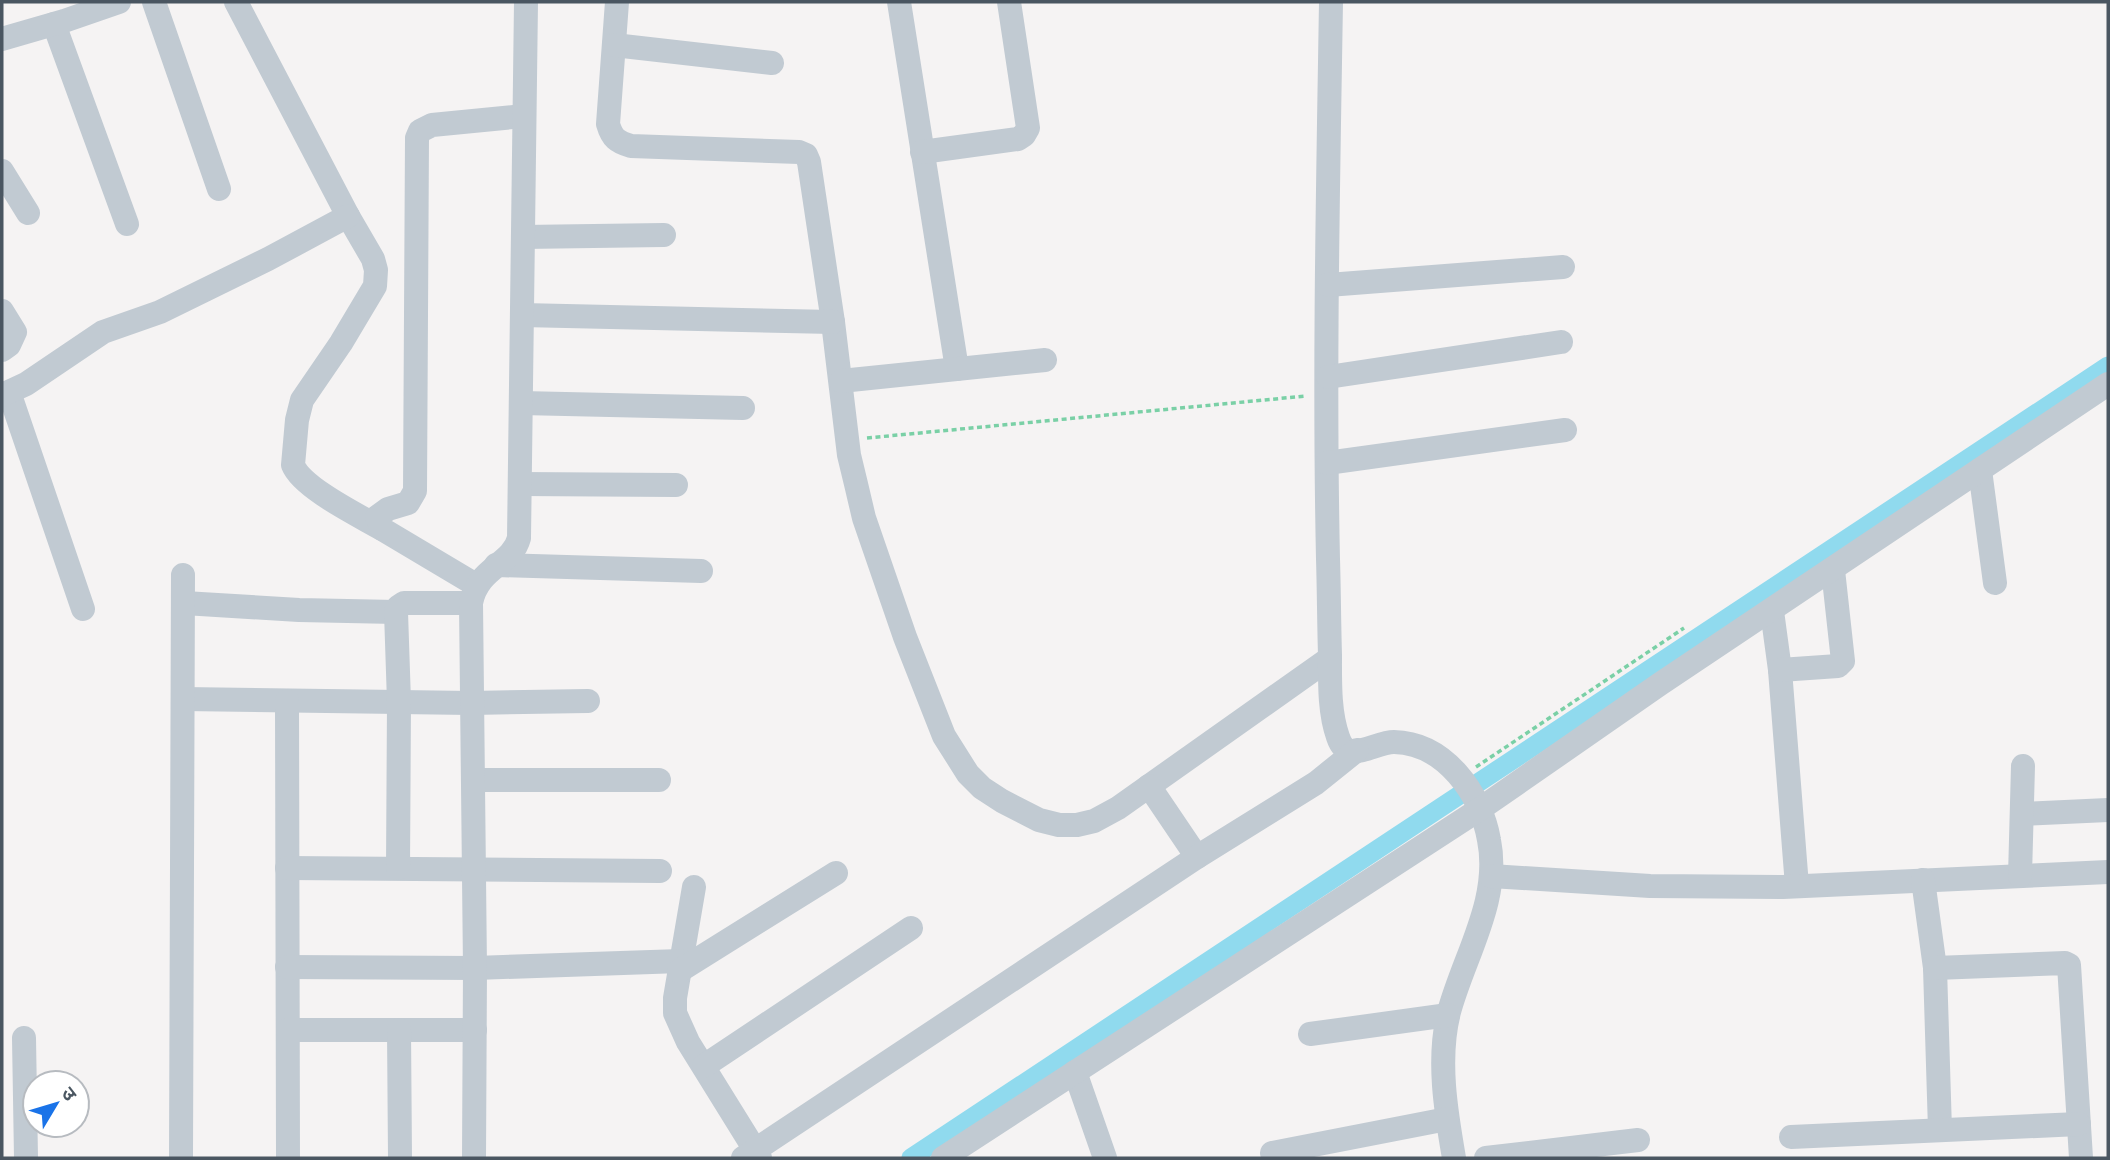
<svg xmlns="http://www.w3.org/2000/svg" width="2110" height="1160" font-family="Jost,'Noto Sans Devanagari',sans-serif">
<rect width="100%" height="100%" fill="#f5f3f3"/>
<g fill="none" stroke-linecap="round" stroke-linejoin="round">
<!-- canal -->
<path stroke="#90daee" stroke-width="19" d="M911 1158 2108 366"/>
<!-- path -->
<g stroke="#7ad0a6" stroke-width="3.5" stroke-dasharray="5 3.5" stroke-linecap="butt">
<path d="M867 438 1306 396"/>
<path d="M1476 767 1684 628"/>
</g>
<!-- minor -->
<g stroke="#c1cad2" stroke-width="24">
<path d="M154 2 219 189"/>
<path d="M236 2 348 216 373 259 376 270 375 286 341 343 302 400 297 420 293 465C302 488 360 516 382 529"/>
<path d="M617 2 608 124C612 138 617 142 631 146L799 152 806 155 809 162 833 322 849 455 856 484 864 518 905 637 944 736 968 774 982 788 1002 801 1039 820 1059 825H1077L1094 821 1118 808 1330 658"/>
<path d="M899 2 957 369"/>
<path d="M1331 2C1328 187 1324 373 1328 559 1329 591 1329 623 1330 655 1330 681 1329 712 1338 737 1340 743 1343 749 1350 751 1364 753 1380 742 1394 742 1445 743 1481 794 1489 840 1501 900 1464 956 1449 1012 1437 1059 1446 1112 1454 1158"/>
<path d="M54 24 127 224"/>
<path d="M2 39 64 21 119 2"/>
<path d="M614 45 772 63"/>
<path d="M922 152 1018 139 1024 135 1028 128 1009 2"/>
<path d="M2 171 28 213"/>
<path d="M523 237 664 235"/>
<path d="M1328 285 1563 267"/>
<path d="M2 311 15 332 9 345 2 350"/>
<path d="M522 315 833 322"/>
<path d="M1328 377 1561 342"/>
<path d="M841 381 1045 360"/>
<path d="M9 392 83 609"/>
<path d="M2 395 26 384 103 332 160 312 268 259 348 216"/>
<path d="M521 403 743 408"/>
<path d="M1327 463 1565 430"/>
<path d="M1980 470 1995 583"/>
<path d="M520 484 676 485"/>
<path d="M496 565 701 571"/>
<path d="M476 585 382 529 377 517 388 509 408 503 415 491 417 138 420 131 432 125 524 116"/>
<path d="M184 603 299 610 396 612"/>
<path d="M1772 611 1780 670 1797 886"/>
<path d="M1780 670 1838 666 1843 661 1833 570"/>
<path d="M183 699 471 703 588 701"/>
<path d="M287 701 288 1158"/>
<path d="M473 780H659"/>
<path d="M1149 786 1197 857"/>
<path d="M2022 814 2108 810"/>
<path d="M287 868 660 871"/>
<path d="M398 868 399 702 396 612 398 607 404 603H471"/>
<path d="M1491 876 1650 886 1783 887 2108 872"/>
<path d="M2020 876 2023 766"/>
<path d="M1923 880 1935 968 1940 1130"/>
<path d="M694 887 675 998V1013L688 1042 760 1158"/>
<path d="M287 967 475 968 681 961"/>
<path d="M1935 968 2065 963 2069 965 2081 1158"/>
<path d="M679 971 836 873"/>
<path d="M288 1030H475"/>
<path d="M399 1030 400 1158"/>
<path d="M1310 1034 1448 1015"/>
<path d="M24 1038 26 1158"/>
<path d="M704 1066 911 928"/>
<path d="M1075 1072 1105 1158"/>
<path d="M1791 1137 2079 1124"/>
<path d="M1272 1153 1447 1119"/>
<path d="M181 1158 183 575"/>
<path d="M474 1158 475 968 471 603C478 567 512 565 519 538L526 2"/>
<path d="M743 1158 1197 857 1316 783 1357 750"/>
<path d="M943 1158 1480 809 1660 684 2108 384"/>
<path d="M1486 1158 1638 1140"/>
</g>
</g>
<!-- border -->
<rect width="2110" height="1160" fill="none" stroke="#4a5661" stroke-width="7"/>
<!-- north arrow -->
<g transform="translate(56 1104) rotate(52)"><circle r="33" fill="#ffffff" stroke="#b7bbc0" stroke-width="2"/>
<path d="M0-5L12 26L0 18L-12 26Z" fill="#1a73e8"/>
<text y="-10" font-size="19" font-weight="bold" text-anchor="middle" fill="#4a5661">उ</text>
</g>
</svg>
